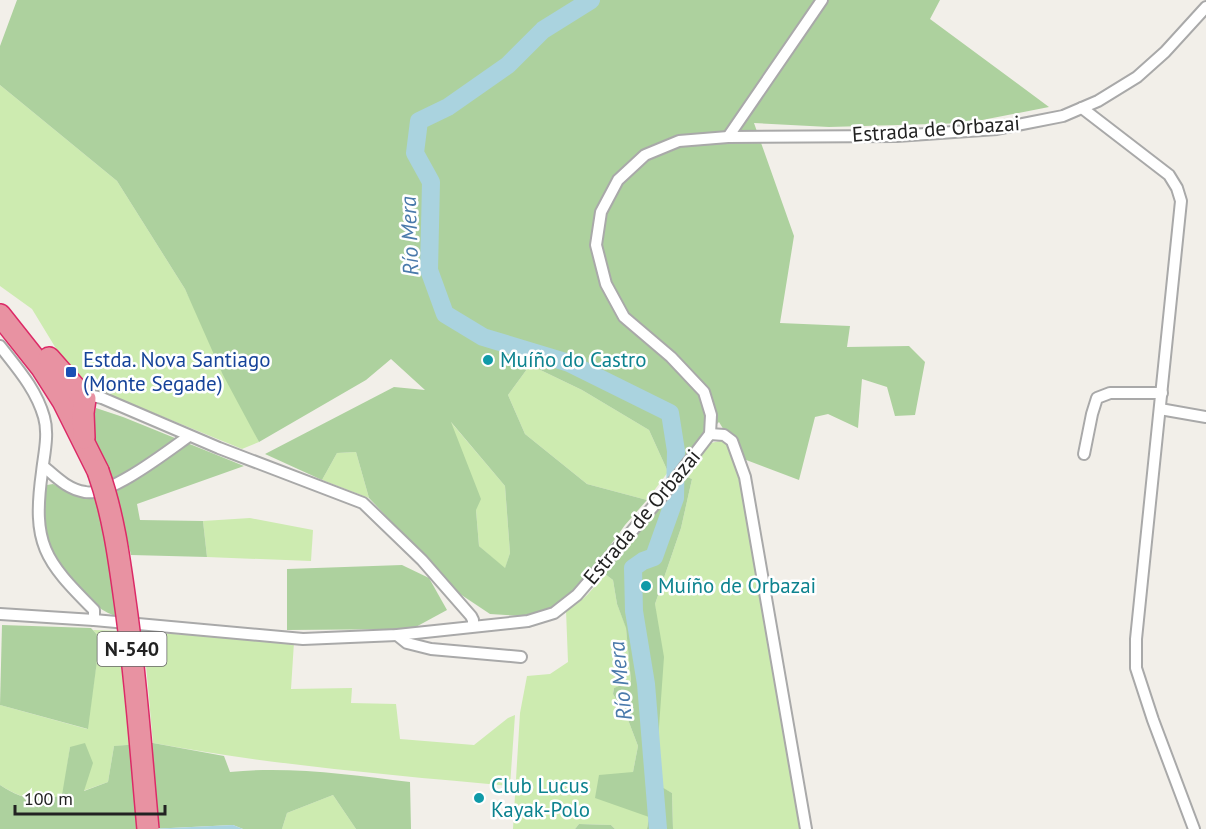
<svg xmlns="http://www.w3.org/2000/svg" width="1206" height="829" font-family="'PT Sans',sans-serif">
<rect width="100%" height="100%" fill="#f2efe9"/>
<!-- grass -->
<g fill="#cdebb0">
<path d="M0 85 117 181 185 289 259 442 242 449 85 385 63 360 32 309 0 286Z"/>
<path d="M530 365 582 390 649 430 668 472 647 500 587 484 525 434 508 395Z"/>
<path d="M449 420 505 486 510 553 505 569 479 546 476 510Z"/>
<path d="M720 441C735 443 738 465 742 478L801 829H673L672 793 655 784 660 695 655 604 681 528 692 479 685 476 711 443Z"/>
<path d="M356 452 369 498 322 480 337 453Z"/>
<path d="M250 518 313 530 311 561 207 557 203 521Z"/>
<path d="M605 574 613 580 617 604 626 627 631 682 614 688 613 694 627 717 638 746 633 772 649 817 647 829H615L611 825 579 824 575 829H513L520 713 527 676 550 674 568 662 566 610C583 602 593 589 605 574Z"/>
<path d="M93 630 124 631 135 745 114 746 108 782 83 791 70 747 63 795C38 803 22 799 0 785V705L87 729 100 638Z"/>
<path d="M143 632 294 642 291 689 352 688 351 703 396 704 400 739 474 745 508 718 515 715 510 786C391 775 271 765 153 743Z"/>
<path d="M333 795 356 829H282L287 813Z"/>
</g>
<!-- forest -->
<g fill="#add19e" fill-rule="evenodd">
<path d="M17 0H940L930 19 1049 107 967 123 829 127 754 123 794 236 780 323 850 326 847 347 909 346 925 362 915 415 895 416 887 387 862 379 858 428 828 414 815 417 799 480 741 458 719 422 668 472 649 430 582 390 530 365 508 395 525 434 587 484 647 500 625 525 583 583 550 609 521 616 490 614 460 594 369 498 356 452 337 453 322 480 265 454 394 387 425 390 391 359 366 380 259 442 223 375 185 289 117 181 0 85V46ZM451 422 505 486 510 553 505 568 479 546 476 510 481 499Z"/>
<path d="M96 408 123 417 244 466 137 504 140 520 203 521 207 557 131 555 120 509 91 430Z"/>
<path d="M685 476 692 479 681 528 655 604 664 657 655 783 672 793 673 829H647L649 817 595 798 599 775 633 772 638 746 627 717 613 694 614 688 631 681 626 628 617 604 613 580 605 574Z"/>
<path d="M53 484 73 494 94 496 105 529 121 618C101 612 91 602 77 586 70 579 60 571 55 562 43 540 39 509 47 485Z"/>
<path d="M402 565 429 578 447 610 412 629 287 630V569Z"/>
<path d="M2 625 91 628 100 638 88 729 0 705Z"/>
<path d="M85 743 93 763 84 791 108 782 114 746 153 743 224 756 230 772C290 766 351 775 410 782L411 829H356L333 795 287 813 282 829H243L233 825 150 829H0V785C21 799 38 803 62 795L70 747Z"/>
<path d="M579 824 611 825 615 829H575Z"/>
</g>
<!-- water -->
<path fill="#aad3df" d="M233 825 243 829H150Z"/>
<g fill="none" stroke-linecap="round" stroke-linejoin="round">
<!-- river -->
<path stroke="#aad3df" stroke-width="18" d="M591 0 543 30 508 65 448 107 419 121 415 153 431 182 429 270 445 314 483 337 569 363 670 413 676 451 675 498 654 557 643 561 633 568 634 611 646 684 658 829"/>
<!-- street casing -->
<g stroke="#a9a9a9" stroke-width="14">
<g id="street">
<path d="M1082 108 1169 175 1177 188 1181 201 1136 639V668L1153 720 1194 829"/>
<path d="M728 137 822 0"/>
<path d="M0 346C17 368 36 389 44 417 49 434 44 454 42 472 32 544 44 560 94 610V620"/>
<path d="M85 399 93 396 102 398 219 448 363 503 422 560 471 616 473 620V626"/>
<path d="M1160 409 1206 417"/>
<path d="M710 434 724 435 732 441 745 477 806 829"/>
<path d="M1084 454 1092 414 1097 398 1110 393H1162"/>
<path d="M43 466C56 477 67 489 85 492 109 497 169 450 189 436"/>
<path d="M0 614 94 620 303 639 397 635 528 621 554 613 577 595 663 495 710 434 711 415 704 392 671 357 624 317 606 284 596 245 601 212 618 180 645 155 679 141 728 137 897 136 997 129 1063 116 1098 101 1137 77 1165 52 1206 7"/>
<path d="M397 635 407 643 431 649 521 657"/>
</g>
</g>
<!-- highway casing -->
<g stroke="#dc2a67" stroke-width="24">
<g id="highway">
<path d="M0 315 42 368 63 401 98 471"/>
<path d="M49 358 85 399 83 413 84 438"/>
</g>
</g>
<!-- street -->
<use href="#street" stroke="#fff" stroke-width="10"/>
<!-- highway -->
<use href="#highway" stroke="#e892a2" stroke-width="21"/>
<!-- highway-bridge casing -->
<g stroke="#dc2a67" stroke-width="24" stroke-linecap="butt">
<path id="highway-bridge" d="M98 471C113 513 119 557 125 601 136 677 141 753 148 829"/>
</g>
<!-- highway-bridge -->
<use href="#highway-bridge" stroke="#e892a2" stroke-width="21"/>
</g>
<!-- markers -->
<g fill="#0f9aa8" stroke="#fff" stroke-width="2">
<circle cx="488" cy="360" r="6"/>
<circle cx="646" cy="586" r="6"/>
<circle cx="479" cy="798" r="6"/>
</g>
<rect fill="#1a4fb4" stroke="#fff" stroke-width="2" x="65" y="366" width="12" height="12" rx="3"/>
<g text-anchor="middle" stroke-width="5" stroke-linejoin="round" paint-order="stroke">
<!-- shield labels -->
<rect fill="#fff" stroke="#646464" stroke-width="1.5" x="97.5" y="632" width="69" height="34" rx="4.5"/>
<g font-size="20" font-weight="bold" fill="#222">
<text x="132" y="656">N-540</text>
</g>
<!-- street labels -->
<g font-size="21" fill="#222" stroke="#fff">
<text transform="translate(936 129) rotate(-4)" y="7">Estrada de Orbazai</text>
<text transform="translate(642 517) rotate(-50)" y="7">Estrada de Orbazai</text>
</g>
<!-- transit labels -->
<g font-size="21" fill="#164399" stroke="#fff" text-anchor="start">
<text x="83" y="367">Estda. Nova Santiago<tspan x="83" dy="24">(Monte Segade)</tspan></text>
</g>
<!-- culture labels -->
<g font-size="21" fill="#0d838f" stroke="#fff" text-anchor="start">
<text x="500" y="367">Muíño do Castro</text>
<text x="658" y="593">Muíño de Orbazai</text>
<text x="491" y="793">Club Lucus<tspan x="491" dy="24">Kayak-Polo</tspan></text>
</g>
<!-- water labels -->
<g font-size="22" font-style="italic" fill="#4a7aab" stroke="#fff">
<text transform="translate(409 236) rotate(-92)" y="8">Río Mera</text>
<text transform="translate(620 681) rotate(-96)" y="8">Río Mera</text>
</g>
</g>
<!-- scale -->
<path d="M15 805v9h150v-9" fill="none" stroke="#222222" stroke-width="3"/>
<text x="24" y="805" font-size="18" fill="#222222" stroke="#ffffff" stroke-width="4.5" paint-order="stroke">100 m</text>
</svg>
